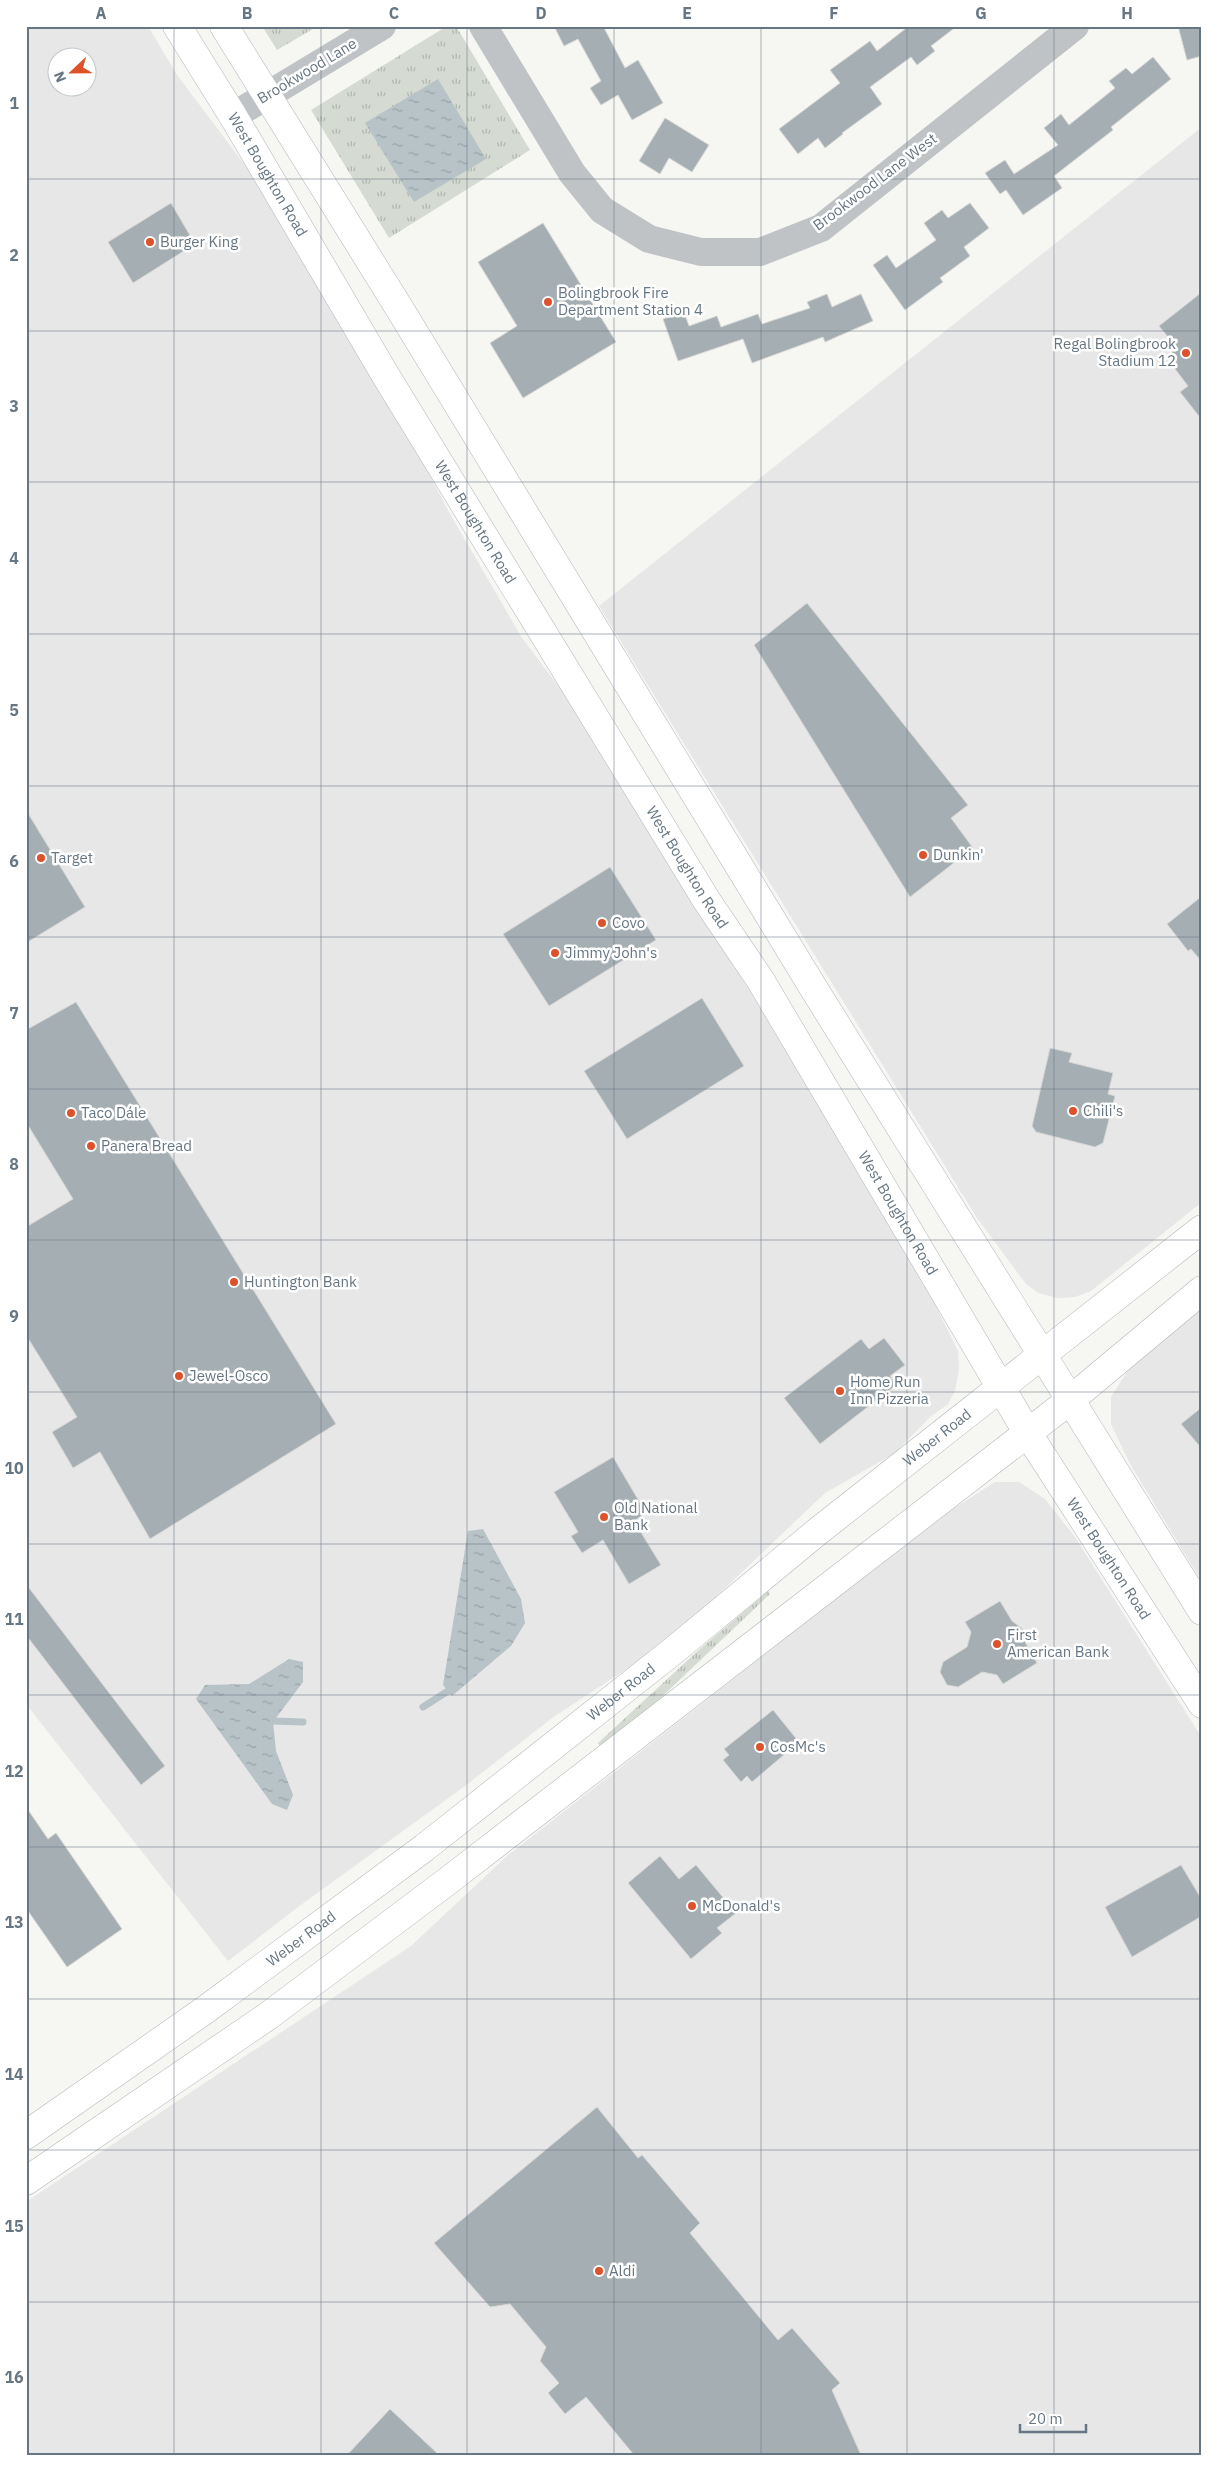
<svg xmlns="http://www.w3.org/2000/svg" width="1228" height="2481" font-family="'IBM Plex Sans',sans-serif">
<defs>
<pattern id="grass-tufts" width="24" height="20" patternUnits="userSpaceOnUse" patternTransform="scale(1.25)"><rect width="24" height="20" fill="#d5dbd2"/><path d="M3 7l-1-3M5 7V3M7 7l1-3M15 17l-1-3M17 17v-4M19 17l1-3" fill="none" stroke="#b1b6b0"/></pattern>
<pattern id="water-ripples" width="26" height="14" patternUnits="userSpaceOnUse" patternTransform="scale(1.25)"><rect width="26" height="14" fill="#b7c3c7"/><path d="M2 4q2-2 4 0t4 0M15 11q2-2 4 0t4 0" fill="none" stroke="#99a3a7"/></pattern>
</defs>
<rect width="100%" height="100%" fill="#f6f6f2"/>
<!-- built -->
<g fill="#e6e7e6" fill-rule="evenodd">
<path d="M26 26H148L177 75 253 176 391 402 450 514 522 638 600 741 923 1280 958 1351 959 1370 955 1391 948 1404 930 1417 895 1453 825 1493 699 1613 648 1655 552 1718 465 1786 298 1907 228 1961 26 1704ZM58 58H88V88H58Z"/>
<path d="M1202 127V1202L1091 1291 1075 1297 1058 1298 1038 1293 1026 1284 977 1218 599 606Z"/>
<path d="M1202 1309V1582L1130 1464 1111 1424V1397L1130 1367Z"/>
<path d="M995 1482H1019L1045 1499 1075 1537 1202 1738V2455H26V2202L411 1946 507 1856 942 1516Z"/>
</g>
<!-- grass -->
<g fill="url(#grass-tufts)">
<path d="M262 26H318L277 50Z"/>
<path d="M447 26H456L530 150 389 238 311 110Z"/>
<path d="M768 1591 770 1594 649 1709 600 1746 598 1743 702 1647Z"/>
</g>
<!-- water -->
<g fill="url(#water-ripples)">
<path d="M438 79 486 159 414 202 365 123Z"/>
<path d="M483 1529 521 1599 525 1623 511 1646 452 1696 443 1685 468 1531Z"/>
<path d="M289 1659 303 1662V1682L273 1722 276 1751 293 1795 287 1810 272 1804 196 1699 205 1685 249 1684Z"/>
</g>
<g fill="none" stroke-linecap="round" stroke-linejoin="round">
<!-- stream -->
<g stroke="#b7c3c7" stroke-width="7">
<path d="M423 1707 448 1691"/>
<path d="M273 1721 303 1722"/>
</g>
</g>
<!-- building -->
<g fill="#a5aeb3" stroke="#d7d7d5">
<path d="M554 26H603L625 68 638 60 663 103 632 120 618 95 601 105 590 88 601 81 578 39 564 46Z"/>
<path d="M909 26H957L931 46 935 51 917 65 911 57 870 87 882 104 842 133 843 134 825 148 818 138 798 154 779 129 840 83 830 70 870 41 877 51Z"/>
<path d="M1178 26H1202V56L1187 60Z"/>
<path d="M1153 57 1171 79 1111 127 1113 130 1054 176 1062 188 1023 215 1006 190 1000 194 985 173 1005 160 1014 174 1058 145 1044 128 1061 114 1069 125 1115 88 1109 81 1126 68 1132 74Z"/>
<path d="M665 118 709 145 692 172 669 158 660 174 639 161Z"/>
<path d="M171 203 195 244 133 283 108 242Z"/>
<path d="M970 203 989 228 964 247 970 256 940 278 943 282 905 310 873 265 887 255 896 268 936 240 924 223 942 210 948 218Z"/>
<path d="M543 223 616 342 523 398 490 343 517 326 478 262Z"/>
<path d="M1202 292V420L1180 392 1188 386 1166 357 1177 348 1159 326Z"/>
<path d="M827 294 832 307 861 294 873 321 825 342 823 337 752 363 743 339 678 361 663 319 684 312 689 326 717 316 721 327 758 314 762 324 810 308 807 302Z"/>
<path d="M807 603 968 805 951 818 973 848 910 897 754 645Z"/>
<path d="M26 810 85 907 26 943Z"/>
<path d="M610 867 656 940 549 1006 503 934Z"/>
<path d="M1202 896V962L1191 949 1188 951 1167 924Z"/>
<path d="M702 998 744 1066 627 1139 584 1071Z"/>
<path d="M76 1002 336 1424 150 1539 100 1452 73 1468 52 1432 77 1417 26 1335V1227L73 1199 26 1122V1030Z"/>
<path d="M1050 1048 1072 1053 1069 1062 1113 1073 1108 1094 1115 1096 1103 1143 1095 1147 1036 1132 1032 1126Z"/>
<path d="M884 1338 905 1365 890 1376 896 1385 820 1444 784 1398 861 1339 869 1349Z"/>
<path d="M1202 1407V1449L1181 1424Z"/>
<path d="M613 1457 646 1513 634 1521 661 1565 629 1584 603 1540 582 1553 571 1536 578 1532 554 1492Z"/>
<path d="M26 1584 165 1766 141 1785 26 1635Z"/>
<path d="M1000 1601 1012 1621 1024 1630 1025 1642 1037 1663 1003 1684 997 1675 982 1672 958 1687 947 1685 940 1672 943 1662 967 1647 971 1632 965 1622Z"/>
<path d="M773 1710 799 1742 752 1782 747 1776 741 1782 723 1760 729 1755 724 1749Z"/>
<path d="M26 1807 48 1839 56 1833 122 1929 67 1967 26 1908Z"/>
<path d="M660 1856 679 1879 696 1865 736 1913 717 1928 722 1933 691 1959 628 1883Z"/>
<path d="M1181 1865 1202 1900V1916L1132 1957 1105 1907Z"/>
<path d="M597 2107 638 2158 642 2155 700 2223 690 2233 778 2340 792 2328 840 2383 832 2390 861 2455H634L586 2397 565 2414 548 2393 559 2383 540 2361 546 2347 510 2304 490 2307 434 2243Z"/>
<path d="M390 2409 439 2455H347Z"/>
</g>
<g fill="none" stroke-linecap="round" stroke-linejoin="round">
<!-- major casing -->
<g stroke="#b2b7ba" stroke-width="29">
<g id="major">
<path id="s1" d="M177 26 233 116 386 376 707 901 761 981 1027 1432 1202 1704"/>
<path d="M224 26 401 311 814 989 1202 1611"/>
<path id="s2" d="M26 2135 205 2010 424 1848 673 1651 817 1532 1202 1229"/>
<path d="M26 2181 268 2016 449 1880 1069 1401 1202 1290"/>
</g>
</g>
<!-- minor -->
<g stroke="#bfc3c6" stroke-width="28">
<path d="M483 26 572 173 602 210 649 239 701 252H760L821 228 1075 26"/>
<path d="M233 116 382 26"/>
</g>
<!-- major -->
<use href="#major" stroke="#fff" stroke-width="28"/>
</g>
<!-- grid -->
<path fill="none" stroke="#667683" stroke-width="1" stroke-opacity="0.55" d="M174 26V2455M321 26V2455M467 26V2455M614 26V2455M761 26V2455M907 26V2455M1054 26V2455M26 179H1202M26 331H1202M26 482H1202M26 634H1202M26 786H1202M26 937H1202M26 1089H1202M26 1240H1202M26 1392H1202M26 1544H1202M26 1695H1202M26 1847H1202M26 1999H1202M26 2150H1202M26 2302H1202"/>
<!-- markers -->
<g fill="#dd522b" stroke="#fff" stroke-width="2">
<circle cx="150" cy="242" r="5"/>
<circle cx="548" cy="302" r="5"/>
<circle cx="1186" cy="353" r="5"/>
<circle cx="923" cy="855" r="5"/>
<circle cx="41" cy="858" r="5"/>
<circle cx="602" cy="923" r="5"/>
<circle cx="555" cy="953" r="5"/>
<circle cx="1073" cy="1111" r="5"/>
<circle cx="71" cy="1113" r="5"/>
<circle cx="91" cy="1146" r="5"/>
<circle cx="234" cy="1282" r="5"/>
<circle cx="179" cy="1376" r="5"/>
<circle cx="840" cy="1391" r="5"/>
<circle cx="604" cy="1517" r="5"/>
<circle cx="997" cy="1644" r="5"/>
<circle cx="760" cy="1747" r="5"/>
<circle cx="692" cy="1906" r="5"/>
<circle cx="599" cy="2271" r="5"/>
</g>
<g text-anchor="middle" stroke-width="5" stroke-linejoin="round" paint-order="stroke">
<!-- street labels -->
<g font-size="15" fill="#667683" stroke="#fff">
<text transform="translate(307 71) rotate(-31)" y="5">Brookwood Lane</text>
<text dy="5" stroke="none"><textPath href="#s1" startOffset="174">West Boughton Road</textPath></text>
<text transform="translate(875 182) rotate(-37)" y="5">Brookwood Lane West</text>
<text dy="5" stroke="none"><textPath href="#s1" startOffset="579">West Boughton Road</textPath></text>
<text dy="5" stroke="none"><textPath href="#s1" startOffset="984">West Boughton Road</textPath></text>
<text dy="5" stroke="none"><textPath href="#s1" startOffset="1389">West Boughton Road</textPath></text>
<text dy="5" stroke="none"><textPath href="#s2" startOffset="1148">Weber Road</textPath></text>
<text dy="5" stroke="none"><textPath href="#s1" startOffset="1794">West Boughton Road</textPath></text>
<text dy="5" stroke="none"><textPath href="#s2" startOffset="742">Weber Road</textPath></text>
<text dy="5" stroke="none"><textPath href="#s2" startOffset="338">Weber Road</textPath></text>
</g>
<!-- poi labels -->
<g font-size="15" fill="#667683" stroke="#fff" text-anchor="start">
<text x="160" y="247">Burger King</text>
<text x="558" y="298">Bolingbrook Fire<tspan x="558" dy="17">Department Station 4</tspan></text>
<text x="1176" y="349" text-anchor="end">Regal Bolingbrook<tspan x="1176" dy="17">Stadium 12</tspan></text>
<text x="933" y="860">Dunkin'</text>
<text x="51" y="863">Target</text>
<text x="612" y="928">Covo</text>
<text x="565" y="958">Jimmy John's</text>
<text x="1083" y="1116">Chili's</text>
<text x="81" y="1118">Taco Dále</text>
<text x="101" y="1151">Panera Bread</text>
<text x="244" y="1287">Huntington Bank</text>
<text x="189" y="1381">Jewel-Osco</text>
<text x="850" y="1387">Home Run<tspan x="850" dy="17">Inn Pizzeria</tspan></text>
<text x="614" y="1513">Old National<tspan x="614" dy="17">Bank</tspan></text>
<text x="1007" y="1640">First<tspan x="1007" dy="17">American Bank</tspan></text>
<text x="770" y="1752">CosMc's</text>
<text x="702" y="1911">McDonald's</text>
<text x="609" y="2276">Aldi</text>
</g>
</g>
<!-- border -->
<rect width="1228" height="2481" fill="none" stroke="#ffffff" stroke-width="55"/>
<!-- north arrow -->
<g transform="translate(72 72) rotate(248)"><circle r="24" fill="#ffffff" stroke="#c2c8cd"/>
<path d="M0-4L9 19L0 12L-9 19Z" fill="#dd522b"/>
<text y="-8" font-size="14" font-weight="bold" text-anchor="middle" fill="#667683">N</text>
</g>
<!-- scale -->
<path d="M1020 2424v8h66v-8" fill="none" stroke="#667683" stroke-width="2.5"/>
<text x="1028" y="2424" font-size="15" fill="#667683" stroke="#ffffff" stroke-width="4" paint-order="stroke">20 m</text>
<rect x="28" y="28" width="1172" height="2426" fill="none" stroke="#667683" stroke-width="2"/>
<g font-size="16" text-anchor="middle" font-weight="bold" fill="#667683">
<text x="101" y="19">A</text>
<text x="247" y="19">B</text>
<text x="394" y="19">C</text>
<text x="541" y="19">D</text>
<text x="687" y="19">E</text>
<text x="834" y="19">F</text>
<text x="981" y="19">G</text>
<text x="1127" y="19">H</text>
<text x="14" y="109">1</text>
<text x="14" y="261">2</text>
<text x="14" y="412">3</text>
<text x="14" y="564">4</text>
<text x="14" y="716">5</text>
<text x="14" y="867">6</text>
<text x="14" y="1019">7</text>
<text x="14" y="1170">8</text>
<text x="14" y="1322">9</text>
<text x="14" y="1474">10</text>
<text x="14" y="1625">11</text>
<text x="14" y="1777">12</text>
<text x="14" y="1928">13</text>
<text x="14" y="2080">14</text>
<text x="14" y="2232">15</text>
<text x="14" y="2383">16</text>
</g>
</svg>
